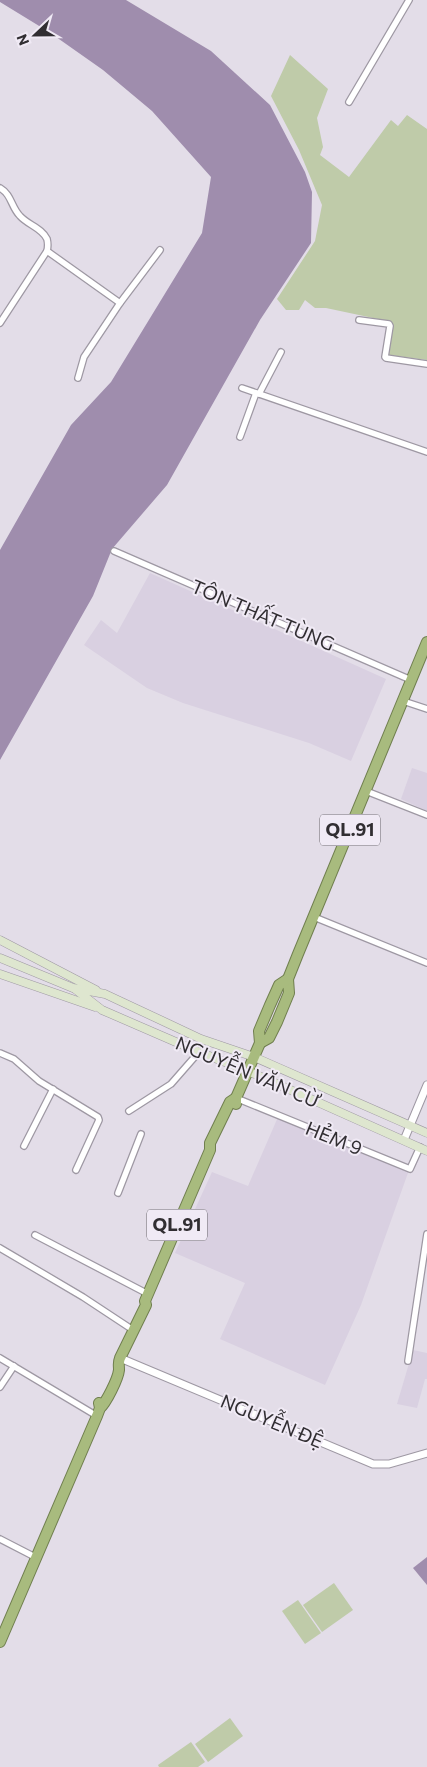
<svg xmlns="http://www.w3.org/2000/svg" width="427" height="1767" font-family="Commissioner,sans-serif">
<rect width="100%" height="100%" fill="#e3dde8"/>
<!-- built -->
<g fill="#d9d0e1">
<path d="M150 573 386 679 351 761 309 743 183 703 147 688 84 645 101 620 117 633Z"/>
<path d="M412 768 427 773V811L401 799Z"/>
<path d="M278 1117 409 1170 361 1305 325 1385 220 1339 245 1283 175 1253 212 1172 248 1186Z"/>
<path d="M413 1350 427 1353V1379H425L417 1408 397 1404Z"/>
</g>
<!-- green -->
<g fill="#bfcba9">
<path d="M290 55 328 89 317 118 323 147 320 155 349 177 391 120 398 126 407 115 427 129V360L389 355 392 322 326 308H315L305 300 299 310H286L277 299 315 241 322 205 299 150 271 96Z"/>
<path d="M334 1583 353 1610 322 1632 303 1605Z"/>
<path d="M298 1600 321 1633 305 1644 282 1611Z"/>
<path d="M230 1718 243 1736 208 1762 195 1744Z"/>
<path d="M191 1742 205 1762 198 1767H159L158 1765Z"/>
</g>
<!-- water -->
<g fill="#9f8dad">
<path d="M0 0H126L211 51 270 105 305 172 312 192 311 243 260 320 167 485 112 549 93 596 0 760V550L71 425 111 382 202 233 211 177 152 111 103 70 49 32 0 2Z"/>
<path d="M427 1557V1585L413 1568Z"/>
</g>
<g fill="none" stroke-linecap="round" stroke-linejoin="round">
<!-- minor casing -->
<g stroke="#9e98a3" stroke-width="8">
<g id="minor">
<path d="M349 102 409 0"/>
<path d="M0 188C12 195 11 207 20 216 28 225 42 228 47 239 48 243 48 247 47 251L0 323"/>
<path d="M47 251 120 303"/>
<path d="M359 320 389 324 390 326 385 357 386 358 427 364"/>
<path d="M78 378 84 357 120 303 160 250"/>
<path d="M242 388 427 452"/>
<path d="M259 394 281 352"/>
<path d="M240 437 256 393"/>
<path d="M114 551 411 680"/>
<path d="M403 701 427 709"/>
<path d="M366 791 427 815"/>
<path d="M314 917 427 963"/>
<path d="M0 1053 14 1059 39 1081 98 1117 99 1120 76 1170"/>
<path d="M236 1098 410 1169 420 1147"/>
<path d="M129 1111 171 1084 199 1052"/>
<path d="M24 1146 53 1089"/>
<path d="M118 1193 141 1134"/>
<path d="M35 1235 148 1294"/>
<path d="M0 1248 83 1297 133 1330"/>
<path d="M0 1358 97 1416"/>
<path d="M408 1361 427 1234"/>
<path d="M0 1387 14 1366"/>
<path d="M0 1539 35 1557"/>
</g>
</g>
<!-- tertiary casing -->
<g stroke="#9e98a3" stroke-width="9">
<g id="tertiary">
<path d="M404 1140 427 1085"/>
<path d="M120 1358 373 1464H389L427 1453"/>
</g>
</g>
<!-- secondary casing -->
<g stroke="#9e98a3" stroke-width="9">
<g id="secondary">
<path d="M0 940 96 990"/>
<path d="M0 958 73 988 105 994 201 1039 254 1057 427 1133"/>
<path d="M0 974 95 1007"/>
<path d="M75 989 102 1010 199 1052 248 1071 427 1151"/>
</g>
</g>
<!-- trunk casing -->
<g stroke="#707f4f" stroke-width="12">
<g id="trunk">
<path d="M260 1043 269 1038 277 1022 289 993 288 979 298 954 427 642"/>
<path d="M236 1104V1098L260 1043 259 1031 270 1005 279 985 288 979"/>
<path d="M100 1408C106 1403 118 1379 119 1370 119 1365 118 1363 120 1358L146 1305 145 1301 148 1294 210 1150V1143L230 1102 236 1098"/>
<path d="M0 1642 97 1416 100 1408 99 1403"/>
</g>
</g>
<!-- minor -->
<use href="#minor" stroke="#fff" stroke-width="5.5"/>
<!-- tertiary -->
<use href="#tertiary" stroke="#fff" stroke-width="7"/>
<!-- secondary -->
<use href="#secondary" stroke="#dee6cf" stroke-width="8"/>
<!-- trunk -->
<use href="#trunk" stroke="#a8bb7e" stroke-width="10"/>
</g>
<g text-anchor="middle" stroke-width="4" stroke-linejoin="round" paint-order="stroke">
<!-- shield labels -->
<g fill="#f0eaf5" stroke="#6a666c" stroke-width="1">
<rect x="320" y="814.5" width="60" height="31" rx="4"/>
<rect x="147" y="1209.5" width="60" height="31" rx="4"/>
</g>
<g font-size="18" font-weight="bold" fill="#312e32">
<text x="350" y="836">QL.91</text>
<text x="177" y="1231">QL.91</text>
</g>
<!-- street labels -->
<g font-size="19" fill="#312e32" stroke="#f0eaf5">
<text transform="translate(263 615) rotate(23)" y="7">TÔN THẤT TÙNG</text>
<text transform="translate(248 1072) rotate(23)" y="7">NGUYỄN VĂN CỪ</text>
<text transform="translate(334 1138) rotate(22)" y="7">HẺM 9</text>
<text transform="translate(272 1421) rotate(23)" y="7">NGUYỄN ĐỆ</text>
</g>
</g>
<!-- north arrow -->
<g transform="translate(35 35) rotate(248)" stroke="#f0eaf5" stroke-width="4" paint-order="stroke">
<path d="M0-4L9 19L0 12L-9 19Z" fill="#312e32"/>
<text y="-8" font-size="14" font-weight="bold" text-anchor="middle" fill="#312e32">N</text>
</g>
</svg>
